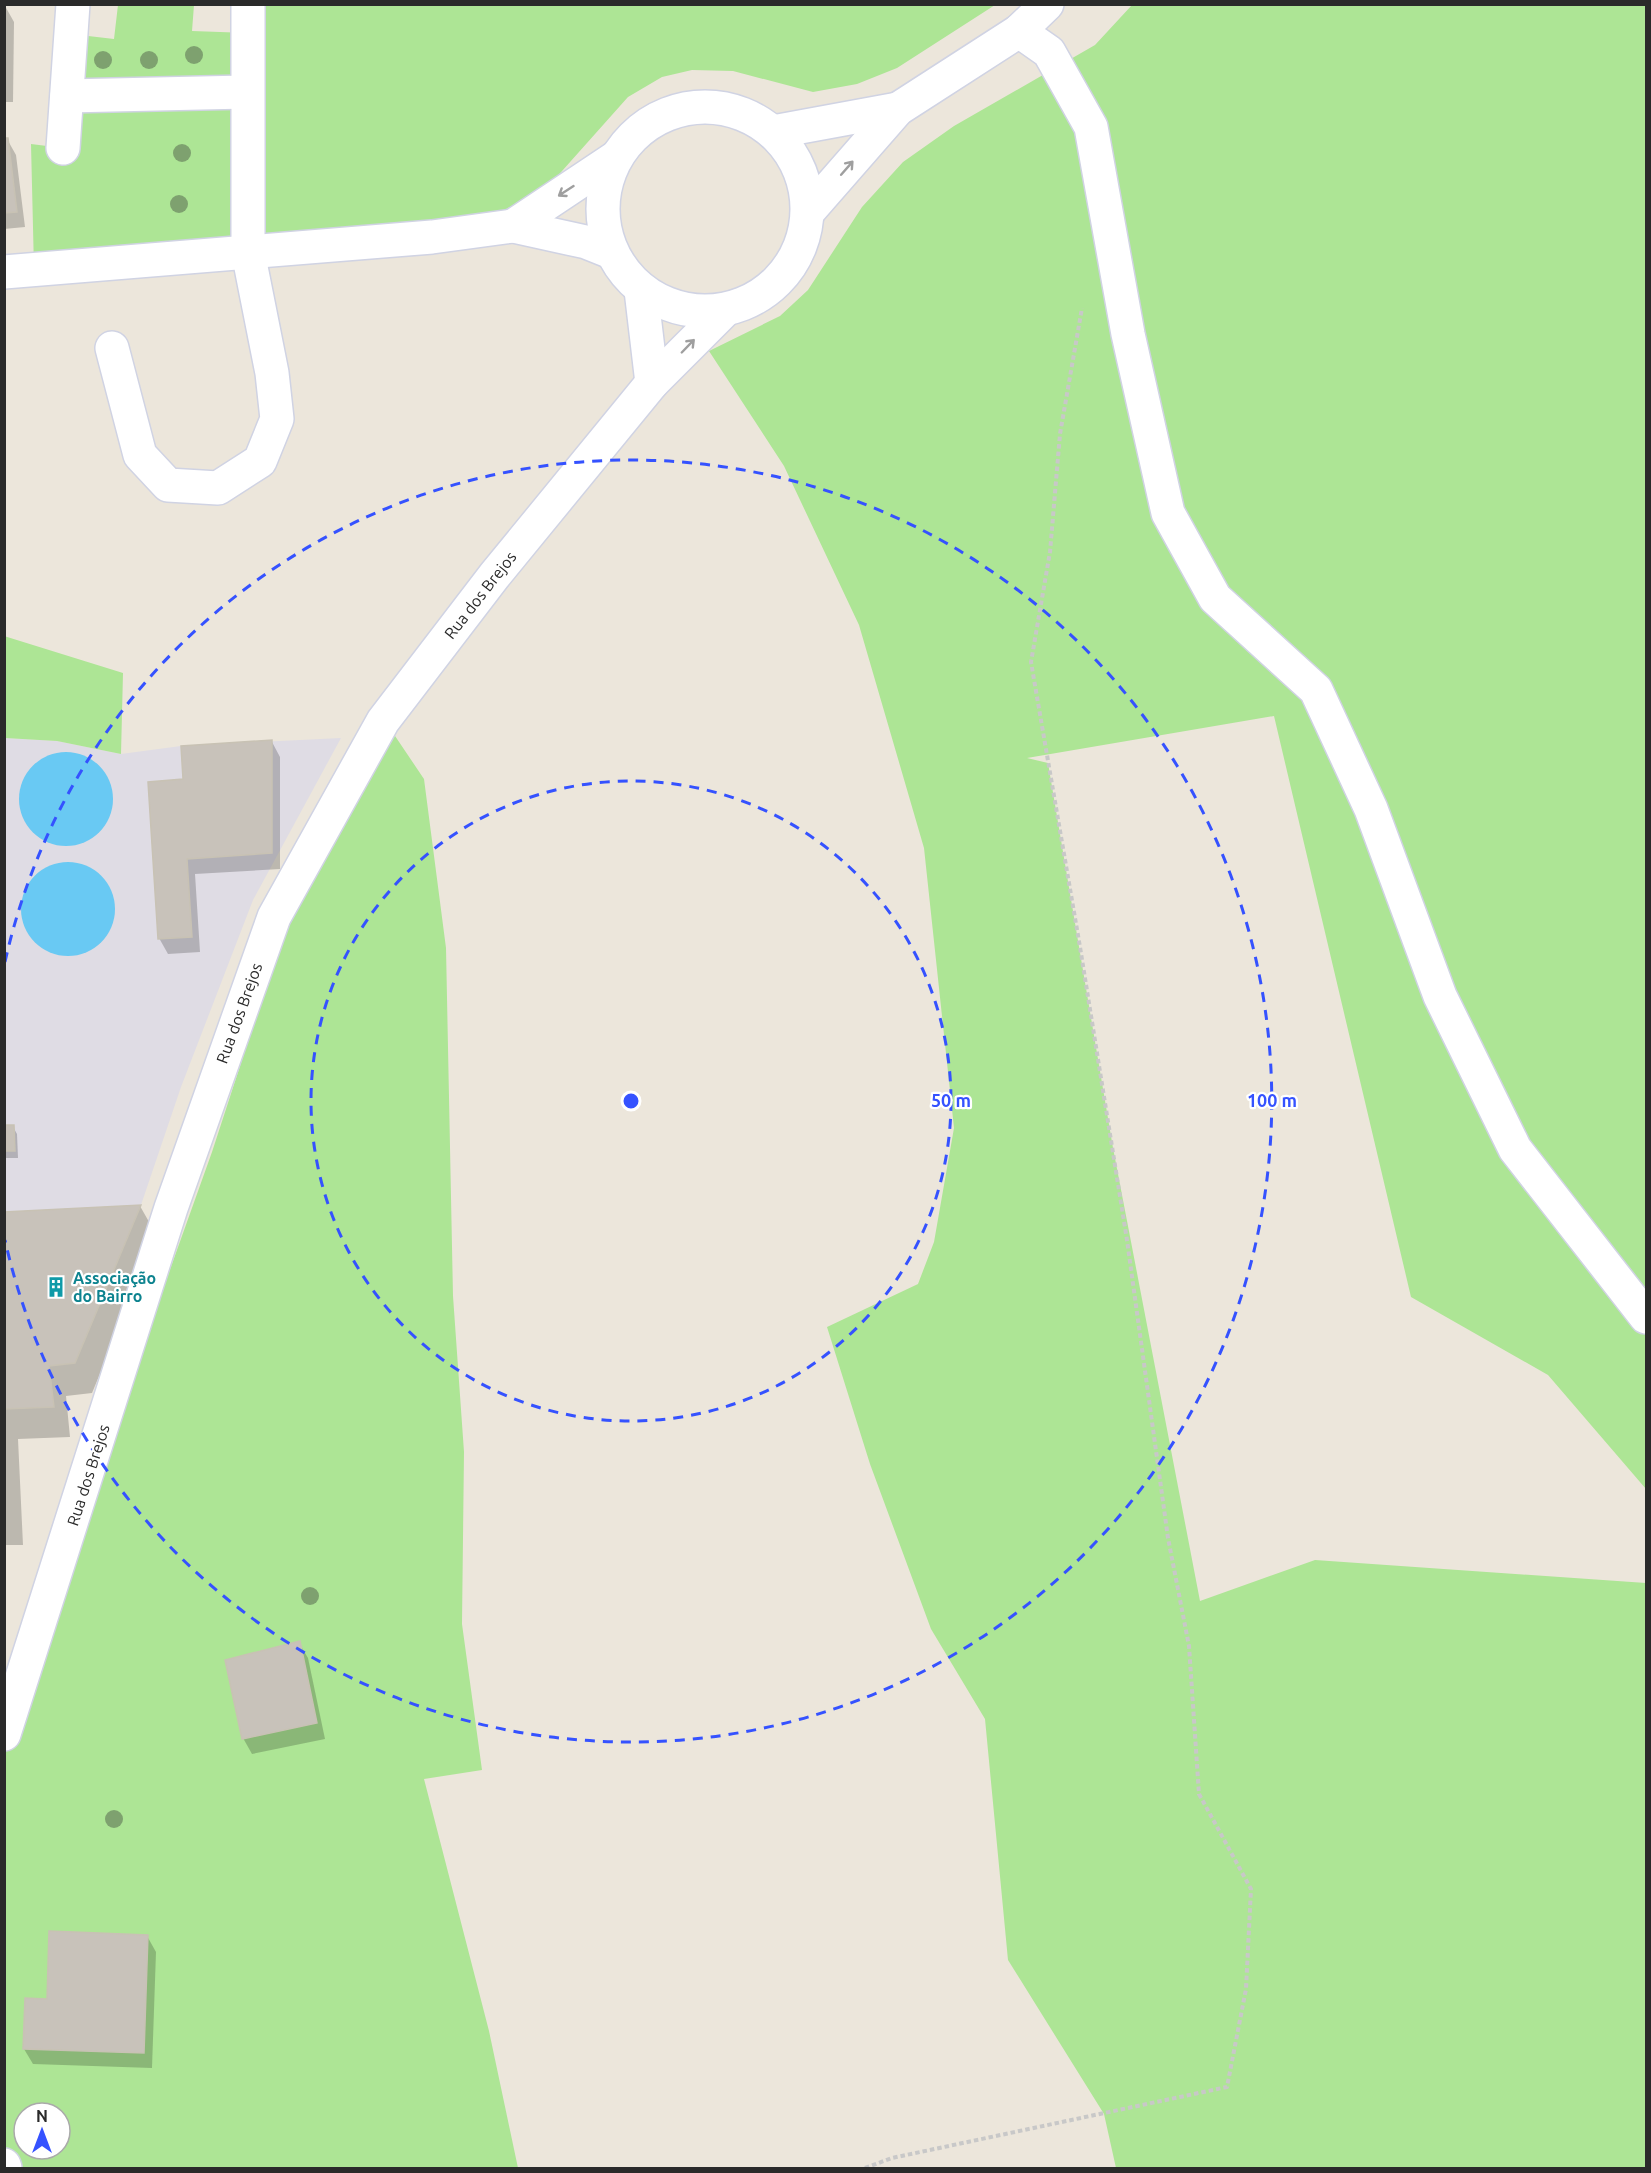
<svg xmlns="http://www.w3.org/2000/svg" width="1651" height="2173" font-family="Ubuntu,sans-serif">
<rect width="100%" height="100%" fill="#ece6db"/>
<!-- industrial -->
<path fill="#dfdce4" d="M5 738 57 741 121 754 181 746 341 738 253 900 181 1087 141 1205 5 1212Z"/>
<!-- green -->
<g fill="#ade595" fill-rule="evenodd">
<path d="M248 4 995 5 897 68 857 84 813 92 733 71 692 70 662 77 628 97 513 226 34 269 31 144 63 148 71 34 114 39 118 5H194L192 31 248 33Z"/>
<path d="M1132 5H1646V1489L1548 1375 1411 1297 1274 716 1027 758 1048 763 1113 1148 1200 1601 1315 1560 1646 1583V2168H1116L1104 2114 1008 1960 985 1719 931 1629 870 1464 827 1327 918 1284 934 1242 954 1128 924 848 859 625 784 466 709 351 780 316 808 290 862 207 903 162 954 126 1095 45Z"/>
<path d="M4 636 123 673 121 754 57 741 5 738Z"/>
<path d="M391 730 424 779 446 948 453 1296 464 1452 462 1624 482 1770 424 1779 489 2031 518 2168H5L4 1734 212 1152 286 925ZM24 2113H60V2149H24Z"/>
</g>
<!-- water -->
<g fill="#69c9f3">
<circle cx="66" cy="799" r="47"/>
<circle cx="68" cy="909" r="47"/>
</g>
<!-- shadow -->
<g fill="#0003">
<path d="M5 6 14 22 13 102H4Z"/>
<path d="M7 139 16 155 25 227 4 229V140Z"/>
<path d="M272 742 280 757V869L195 874 200 952 168 954 159 938 185 780Z"/>
<path d="M4 1127H13L17 1134 18 1158H4Z"/>
<path d="M140 1206 157 1236 92 1393 66 1396 70 1437 18 1439 23 1545H4V1213Z"/>
<path d="M299 1643 308 1658 325 1739 252 1754 243 1738Z"/>
<path d="M147 1936 156 1952 152 2068 33 2064 24 2049 49 2000Z"/>
</g>
<!-- building -->
<g fill="#c8c2ba" stroke="#c8c2b4" stroke-width="1.5">
<path d="M4 138H8L17 212 4 213Z"/>
<path d="M272 740V853L187 859 192 937 158 939 148 782 183 779 181 746Z"/>
<path d="M4 1125H14L15 1151H4Z"/>
<path d="M141 1205 75 1363 49 1366 54 1407 4 1409V1212Z"/>
<path d="M300 1641 317 1723 242 1739 225 1660Z"/>
<path d="M49 1931 148 1935 144 2053 23 2049 25 1998 47 1999Z"/>
</g>
<g fill="none" stroke-linecap="round" stroke-linejoin="round">
<!-- street casing -->
<g stroke="#d0d3e3" stroke-width="36">
<g id="street">
<path d="M1019 31 1049 52 1091 127 1128 334 1168 513 1215 598 1316 690 1371 809 1440 996 1515 1149 1646 1317"/>
<path d="M67 96 246 92"/>
<path d="M63 148 73 4"/>
<path d="M513 226 615 158"/>
<path d="M4 272 432 237 513 226 586 242 611 252"/>
<path d="M112 348 140 455 168 485 218 488 260 461 277 419 272 373 248 252V4"/>
<path d="M4 2165 5 2168"/>
</g>
</g>
<!-- secondary casing -->
<g stroke="#d0d3e3" stroke-width="36">
<g id="secondary">
<circle cx="705" cy="209" r="102"/>
<path d="M773 132 898 109"/>
<path d="M808 212 898 109 1019 31 1047 4"/>
<path d="M641 290 652 383"/>
<path d="M4 1734 171 1208 274 917 383 721 494 576 652 383 724 311"/>
</g>
</g>
<!-- path -->
<path stroke="#c8c8c8" stroke-width="4" stroke-dasharray="4.5 3" stroke-linecap="butt" d="M865 2168 892 2158 1227 2087 1246 1989 1251 1889 1199 1794 1189 1646 1168 1538 1127 1240 1080 947 1031 662 1050 552 1060 434 1082 308"/>
<!-- street -->
<use href="#street" stroke="#fff" stroke-width="33"/>
<!-- secondary -->
<use href="#secondary" stroke="#fff" stroke-width="33"/>
</g>
<!-- trees -->
<g fill="#7ea16f">
<circle cx="194" cy="55" r="9"/>
<circle cx="103" cy="60" r="9"/>
<circle cx="149" cy="60" r="9"/>
<circle cx="182" cy="153" r="9"/>
<circle cx="179" cy="204" r="9"/>
<circle cx="310" cy="1596" r="9"/>
<circle cx="114" cy="1819" r="9"/>
</g>
<!-- one-way arrows -->
<defs><path id="oneway-shaft" d="M-6 0H5M1.5-3L5.5 0L1.5 3" fill="none" stroke-width="1.6" stroke-linecap="round" stroke-linejoin="round" transform="scale(1.5)"/></defs>
<g stroke="#9f9f9f">
<use href="#oneway-shaft" transform="translate(847 168) rotate(-49)"/>
<use href="#oneway-shaft" transform="translate(566 191) rotate(147)"/>
<use href="#oneway-shaft" transform="translate(688 346) rotate(-46)"/>
</g>
<!-- distance rings -->
<g fill="none" stroke="#3552ff" stroke-width="3" stroke-dasharray="10 8">
<circle cx="631" cy="1101" r="320"/>
<path d="M5 962A641 641 0 1 1 5 1240"/>
</g>
<!-- icons -->
<defs>
<g id="building-bare" transform="scale(1.62)"><path d="M-4-6H4V6H1V3H-1V6H-4ZM-2.5-4.3h1.7v1.8h-1.7ZM.8-4.3h1.7v1.8H.8ZM-2.5-1h1.7V.8h-1.7ZM.8-1h1.7V.8H.8Z" fill="#0f9aa8" stroke="#fff" stroke-width="2.5" paint-order="stroke"/></g>
</defs>
<g fill-rule="evenodd">
<use href="#building-bare" x="56" y="1287"/>
</g>
<g text-anchor="middle" stroke-width="4.5" stroke-linejoin="round" paint-order="stroke">
<!-- street labels -->
<g font-size="16" fill="#2a2a2a" stroke="#fff">
<text transform="translate(480 595) rotate(-52)" y="6">Rua dos Brejos</text>
<text transform="translate(239 1013) rotate(-70)" y="6">Rua dos Brejos</text>
<text transform="translate(88 1475) rotate(-72)" y="6">Rua dos Brejos</text>
</g>
<!-- culture labels -->
<g font-size="16" font-weight="bold" fill="#0d838f" stroke="#fff" text-anchor="start">
<text x="73" y="1284">Associação<tspan x="73" dy="18">do Bairro</tspan></text>
</g>
</g>
<circle cx="631" cy="1101" r="9" fill="#3552ff" stroke="#fff" stroke-width="3"/>
<g font-size="18" text-anchor="middle" font-weight="bold" fill="#3552ff" stroke="#fff" stroke-width="4.5" stroke-linejoin="round" paint-order="stroke">
<text x="951" y="1107">50 m</text>
<text x="1272" y="1107">100 m</text>
</g>
<!-- border -->
<rect width="1651" height="2173" fill="none" stroke="#2a2a2a" stroke-width="12"/>
<!-- north arrow -->
<g transform="translate(42 2131)"><circle r="28" fill="#ffffff" stroke="#aaaaaa" stroke-width="1.5"/>
<path d="M0-4.5L10 22L0 15L-10 22Z" fill="#3552ff"/>
<text y="-9" font-size="16" font-weight="bold" text-anchor="middle" fill="#2a2a2a">N</text>
</g>
</svg>
